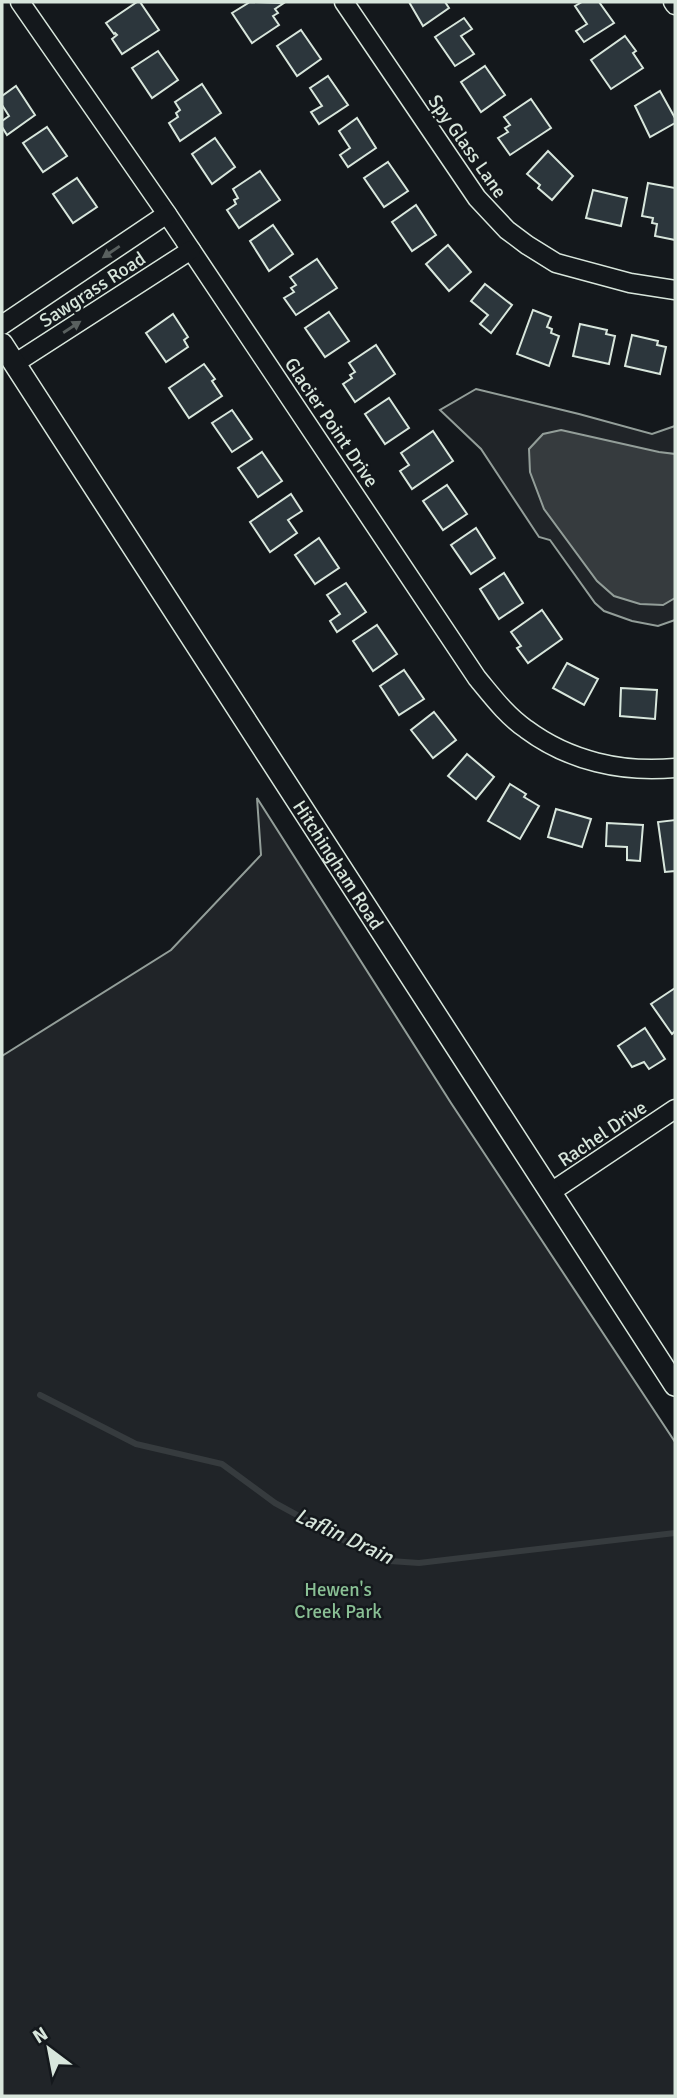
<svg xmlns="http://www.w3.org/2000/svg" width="677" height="2098" font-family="Signika,sans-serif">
<rect width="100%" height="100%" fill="#14181c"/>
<!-- green -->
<g fill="#202428" stroke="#939e99" stroke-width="2">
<path d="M476 389 579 414 652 434 675 426V620L658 626 632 621 604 611 595 603 550 540 539 537 481 449 440 410Z"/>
<path d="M257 798 451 1103 675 1442V2096H2V1056L171 950 261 855Z"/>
</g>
<!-- water -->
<path fill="#363b3e" stroke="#939e99" stroke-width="2" d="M561 430 659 452 675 454V598L663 605 640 604 614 596 597 581 544 509 530 472 529 449 543 434Z"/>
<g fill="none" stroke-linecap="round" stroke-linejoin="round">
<!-- stream -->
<path stroke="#363b3e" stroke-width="6" d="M40 1395 136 1444 222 1464 275 1503 341 1539 390 1561 419 1563 675 1533"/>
</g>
<!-- building -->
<g fill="#2c363c" stroke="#d8e6dc" stroke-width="2">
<path d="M137 2H140L159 30 122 54 112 39 117 35 115 33 114 34 106 23Z"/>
<path d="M250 2 284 3 275 9 278 13 273 16 279 25 252 43 232 13Z"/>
<path d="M409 2H445L449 8 423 26Z"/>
<path d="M582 2H599L614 23 584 42 576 31 587 24 575 6Z"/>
<path d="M464 18 472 29 461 36 474 54 455 66 435 37Z"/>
<path d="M301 30 321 59 297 76 277 46Z"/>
<path d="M625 36 636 51 633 53 643 68 611 89 591 60Z"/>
<path d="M158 51 178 80 152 98 132 68Z"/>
<path d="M485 66 505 95 481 112 461 82Z"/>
<path d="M328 76 348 105 319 124 311 112 322 106 310 88Z"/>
<path d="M202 84 221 113 180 141 169 123 178 117 176 113 180 110 175 102Z"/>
<path d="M16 86 35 115 7 135 2 127V121L9 116 2 105V96Z"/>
<path d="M660 91 675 118V123L650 137 635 106Z"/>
<path d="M531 99 551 128 510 155 498 138 508 132 505 128 510 125 504 117Z"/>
<path d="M357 118 376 148 348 167 340 155 350 148 339 131Z"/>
<path d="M47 127 67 156 43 172 23 143Z"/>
<path d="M215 138 235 167 212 184 192 154Z"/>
<path d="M548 151 573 176 552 200 538 188 540 185 527 174Z"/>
<path d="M388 162 408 191 384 207 364 178Z"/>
<path d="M260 171 280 200 239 228 227 210 236 204 234 200 238 198 233 189Z"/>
<path d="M77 178 97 207 73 223 53 194Z"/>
<path d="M648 183 675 188V240L655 236 657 224 652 223 653 218 642 216Z"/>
<path d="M593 190 627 198 621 226 586 218Z"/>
<path d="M416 205 436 235 412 251 392 222Z"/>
<path d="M273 225 293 254 269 271 250 241Z"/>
<path d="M448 245 471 272 449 291 426 264Z"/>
<path d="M317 259 337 288 296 315 284 298 294 292 291 288 296 285 290 277Z"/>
<path d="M485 284 512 305 491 333 480 324 488 315 471 301Z"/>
<path d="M533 310 551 317 547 327 552 329 551 333 559 336 549 366 517 354Z"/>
<path d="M329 312 349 341 325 357 305 328Z"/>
<path d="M173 314 188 337 184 340 188 347 166 362 146 333Z"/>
<path d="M580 324 607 330 606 334 615 336 609 364 573 356Z"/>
<path d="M632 335 658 341 657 345 666 347 660 374 625 366Z"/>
<path d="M376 345 395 374 355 402 343 384 352 378 350 375 355 372 349 363Z"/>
<path d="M204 364 215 379 212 381 222 396 189 418 169 388Z"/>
<path d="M389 398 409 428 385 444 365 414Z"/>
<path d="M232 410 252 439 232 452 212 423Z"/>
<path d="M433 431 453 461 412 489 400 471 409 465 401 453Z"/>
<path d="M262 452 282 481 258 497 238 468Z"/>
<path d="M447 485 467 514 443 530 423 501Z"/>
<path d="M291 494 302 511 288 520 297 533 270 552 250 522Z"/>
<path d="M476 528 495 558 471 574 451 545Z"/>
<path d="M319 538 339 568 315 584 295 555Z"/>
<path d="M504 573 523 603 499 619 480 589Z"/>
<path d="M346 583 366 612 337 632 330 621 340 614 327 595Z"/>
<path d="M542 610 562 639 528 663 517 648 521 646 511 632Z"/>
<path d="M377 625 397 654 373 671 353 641Z"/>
<path d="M567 663 598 679 584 705 553 688Z"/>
<path d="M404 670 424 699 399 715 380 686Z"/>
<path d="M621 688 657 690 655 719 620 716Z"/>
<path d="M434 712 456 740 433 758 411 730Z"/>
<path d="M467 754 494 777 476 799 448 776Z"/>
<path d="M510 784 526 794 524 797 539 806 520 839 488 821Z"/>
<path d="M556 809 591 819 582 847 548 837Z"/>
<path d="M675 820V871L665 872 658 822Z"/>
<path d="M607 823 643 825 640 861 627 860V847L606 846Z"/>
<path d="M675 988V1031L672 1034 651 1004Z"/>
<path d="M645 1028 665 1059 649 1069 644 1062 632 1067 618 1046Z"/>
</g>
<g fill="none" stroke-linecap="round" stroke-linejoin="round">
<!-- minor casing -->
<g stroke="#d8e6dc" stroke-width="21">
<g id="minor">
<path d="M20 2 167 214 477 678C492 696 506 715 526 729 569 761 622 773 675 768"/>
<path d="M344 2 477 198 507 230 527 245 556 263 630 283 675 290"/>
<path d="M673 2 675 5"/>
<path d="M2 325 167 214"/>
<path d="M14 364 191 250"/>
<path d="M551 1192 675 1109"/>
</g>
</g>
<!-- tertiary casing -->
<g stroke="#d8e6dc" stroke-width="24">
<g id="tertiary">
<path id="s1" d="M2 344 675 1385"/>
</g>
</g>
<!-- minor -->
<use href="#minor" stroke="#14181c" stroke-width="18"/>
<!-- tertiary -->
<use href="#tertiary" stroke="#14181c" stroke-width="21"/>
</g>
<!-- one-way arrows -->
<defs><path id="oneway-solid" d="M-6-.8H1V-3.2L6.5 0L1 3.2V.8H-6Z" transform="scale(1.75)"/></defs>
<g fill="#59605f">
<use href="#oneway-solid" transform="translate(111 252) rotate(146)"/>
<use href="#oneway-solid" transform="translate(72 327) rotate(-33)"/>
</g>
<g text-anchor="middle" stroke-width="5" stroke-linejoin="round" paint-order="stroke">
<!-- street labels -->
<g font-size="19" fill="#d8e6dc" stroke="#14181c">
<text transform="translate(468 146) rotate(55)" y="7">Spy Glass Lane</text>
<text transform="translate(92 289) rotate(-33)" y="7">Sawgrass Road</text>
<text transform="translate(332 422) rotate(56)" y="7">Glacier Point Drive</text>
<text dy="7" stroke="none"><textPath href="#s1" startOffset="620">Hitchingham Road</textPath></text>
<text transform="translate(602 1133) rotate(-34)" y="7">Rachel Drive</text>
</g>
<!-- park labels -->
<g font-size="19" fill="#8ac095" stroke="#14181c">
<text x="338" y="1596">Hewen's<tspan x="338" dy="22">Creek Park</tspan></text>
</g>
<!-- water labels -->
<g font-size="21" font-style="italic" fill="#d8e6dc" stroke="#14181c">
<text transform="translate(344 1536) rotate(25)" y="7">Laflin Drain</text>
</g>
</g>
<!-- border -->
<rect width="677" height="2098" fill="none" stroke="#d8e6dc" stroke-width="7"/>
<!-- north arrow -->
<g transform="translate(49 2049) rotate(328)" stroke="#14181c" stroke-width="5" paint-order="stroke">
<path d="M0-5L12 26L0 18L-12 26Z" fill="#d8e6dc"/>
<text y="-10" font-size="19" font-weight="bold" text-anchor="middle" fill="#d8e6dc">N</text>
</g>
</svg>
